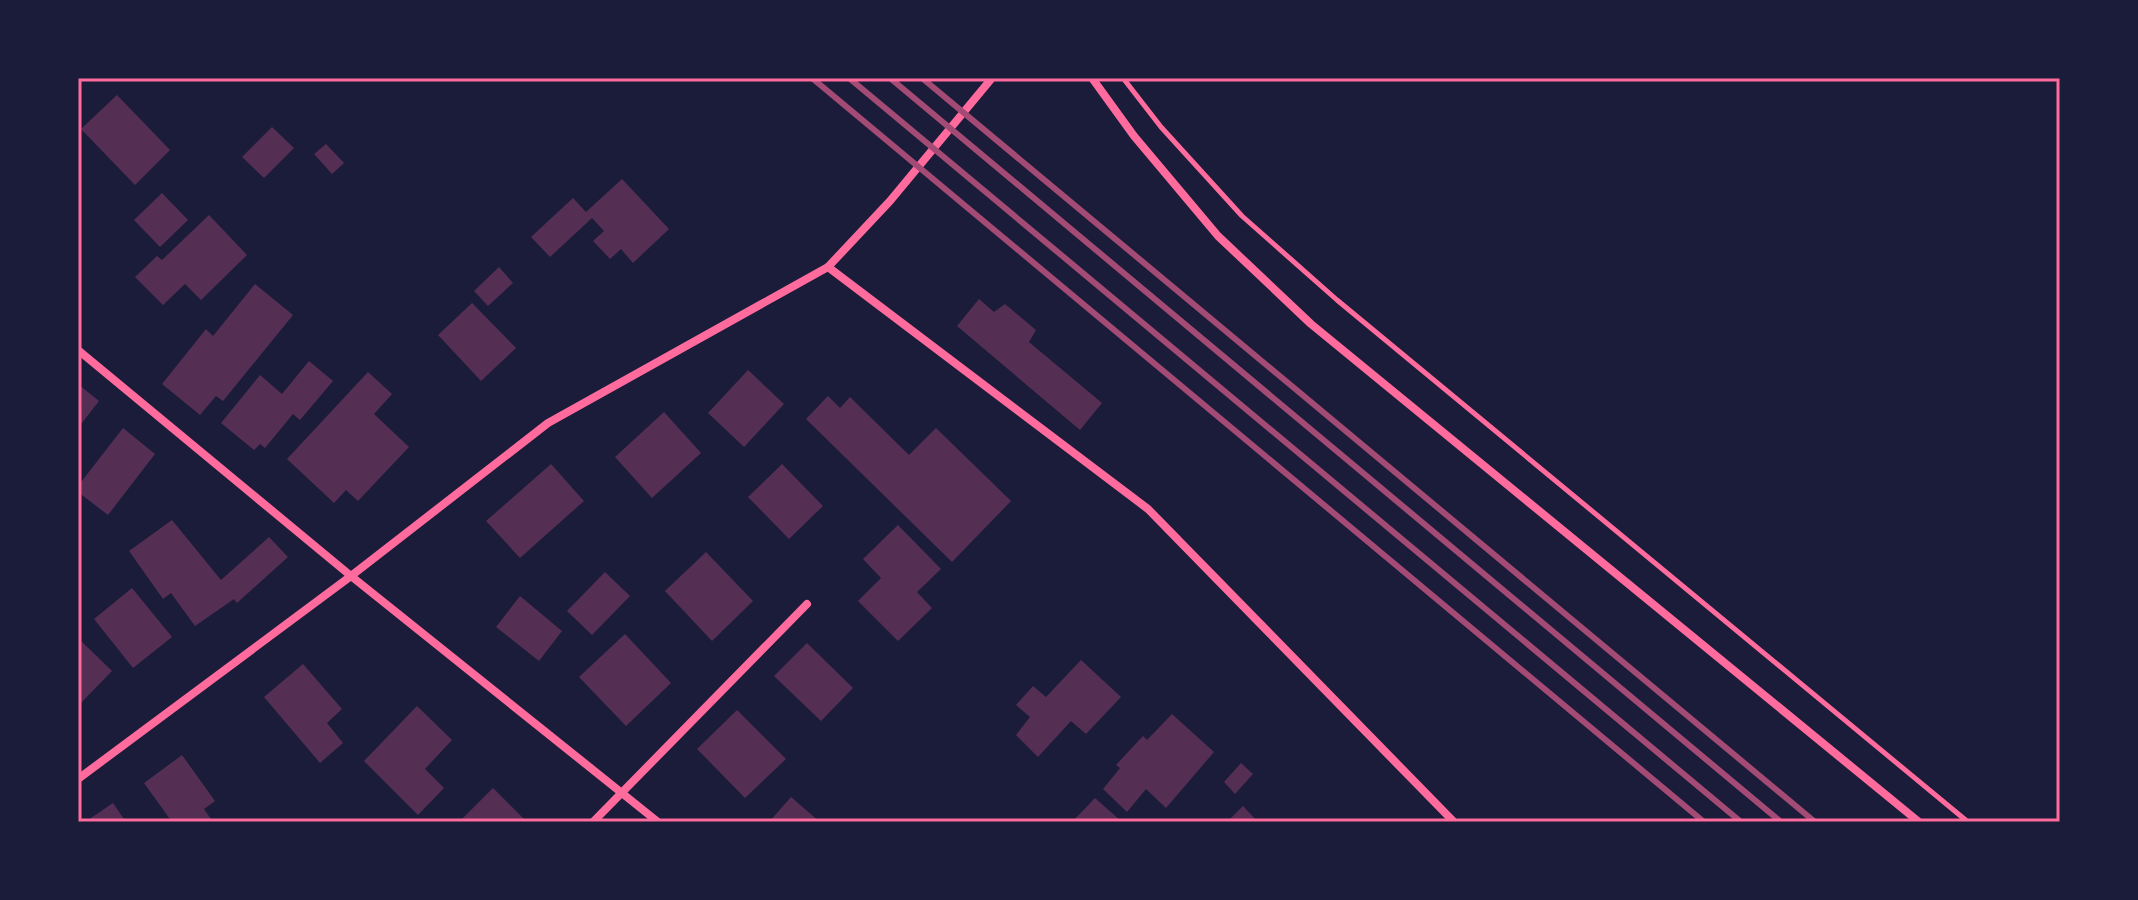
<svg xmlns="http://www.w3.org/2000/svg" width="2138" height="900" font-family="Jost,sans-serif">
<rect width="100%" height="100%" fill="#1b1b3a"/>
<!-- building -->
<g fill="#542f53">
<path d="M117 95 170 150 135 185 81 129Z"/>
<path d="M272 127 294 148 264 178 242 157Z"/>
<path d="M326 144 344 163 332 174 314 154Z"/>
<path d="M622 179 669 229 633 263 621 249 610 259 593 241 604 231 592 218 550 257 531 237 573 198 586 212Z"/>
<path d="M162 193 188 220 160 247 134 220Z"/>
<path d="M209 215 247 255 201 300 185 284 163 305 135 277 157 256 162 260Z"/>
<path d="M499 267 513 283 488 306 474 291Z"/>
<path d="M255 284 293 315 223 401 216 396 200 415 162 384 206 329 213 336Z"/>
<path d="M979 299 994 312 1005 304 1036 330 1029 342 1102 403 1080 430 957 326Z"/>
<path d="M472 303 516 348 481 381 438 335Z"/>
<path d="M309 361 333 381 300 420 293 414 265 448 260 444 254 450 221 423 260 375 282 394Z"/>
<path d="M748 370 784 404 744 447 708 413Z"/>
<path d="M368 372 392 394 374 414 409 447 358 501 346 490 334 503 287 459Z"/>
<path d="M78 384 99 401 78 428Z"/>
<path d="M828 396 840 408 850 397 909 455 936 428 1011 501 952 562 806 419Z"/>
<path d="M664 412 701 453 652 498 615 457Z"/>
<path d="M123 428 155 454 108 515 78 492V486Z"/>
<path d="M551 464 584 501 520 558 486 521Z"/>
<path d="M782 464 823 506 789 539 748 497Z"/>
<path d="M172 520 221 580 269 537 288 557 237 603 234 599 195 626 171 593 163 599 129 551Z"/>
<path d="M898 525 941 569 917 592 932 608 898 641 858 601 881 578 863 559Z"/>
<path d="M706 552 753 601 712 641 665 591Z"/>
<path d="M605 572 630 596 592 635 567 611Z"/>
<path d="M132 588 172 637 133 668 94 619Z"/>
<path d="M520 596 562 631 539 661 496 627Z"/>
<path d="M625 634 671 683 626 726 579 677Z"/>
<path d="M78 638 112 671 78 706Z"/>
<path d="M807 643 853 688 821 721 774 676Z"/>
<path d="M1081 660 1121 697 1086 734 1071 721 1038 757 1016 735 1030 717 1016 705 1033 686 1046 697Z"/>
<path d="M303 664 342 709 327 723 343 743 320 763 264 697Z"/>
<path d="M417 706 452 740 425 769 444 788 418 815 364 761Z"/>
<path d="M737 710 786 759 745 798 697 749Z"/>
<path d="M1172 714 1214 752 1166 808 1146 789 1127 812 1103 789 1120 768 1116 765 1143 736 1147 740Z"/>
<path d="M182 755 215 801 204 809 213 822H172L144 783Z"/>
<path d="M1241 763 1253 774 1235 794 1224 782Z"/>
<path d="M493 788 527 822H459Z"/>
<path d="M791 797 820 822H769Z"/>
<path d="M1095 798 1122 822H1072Z"/>
<path d="M113 803 126 822H85Z"/>
<path d="M1243 806 1258 822H1227Z"/>
</g>
<g fill="none" stroke-linecap="round" stroke-linejoin="round">
<!-- path -->
<path stroke="#ff6b9d" stroke-width="5" d="M1123 78 1161 127 1242 216 1337 300 1968 822"/>
<!-- minor -->
<g stroke="#ff6b9d" stroke-width="8">
<path d="M1092 78 1134 136 1218 236 1311 324 1919 822"/>
<path d="M828 267 1148 509 1454 822"/>
<path d="M78 350 351 576 658 822"/>
<path d="M78 779 351 576 548 423 828 267 890 201 992 78"/>
<path d="M593 822 807 604"/>
</g>
<!-- rail -->
<g stroke="#a44b75" stroke-width="6">
<path d="M812 78 1704 822"/>
<path d="M849 78 1741 822"/>
<path d="M890 78 1781 822"/>
<path d="M922 78 1815 822"/>
</g>
</g>
<!-- border -->
<rect width="2138" height="900" fill="none" stroke="#1b1b3a" stroke-width="160"/>
<rect x="80" y="80" width="1978" height="740" fill="none" stroke="#ff6b9d" stroke-width="3"/>
</svg>
